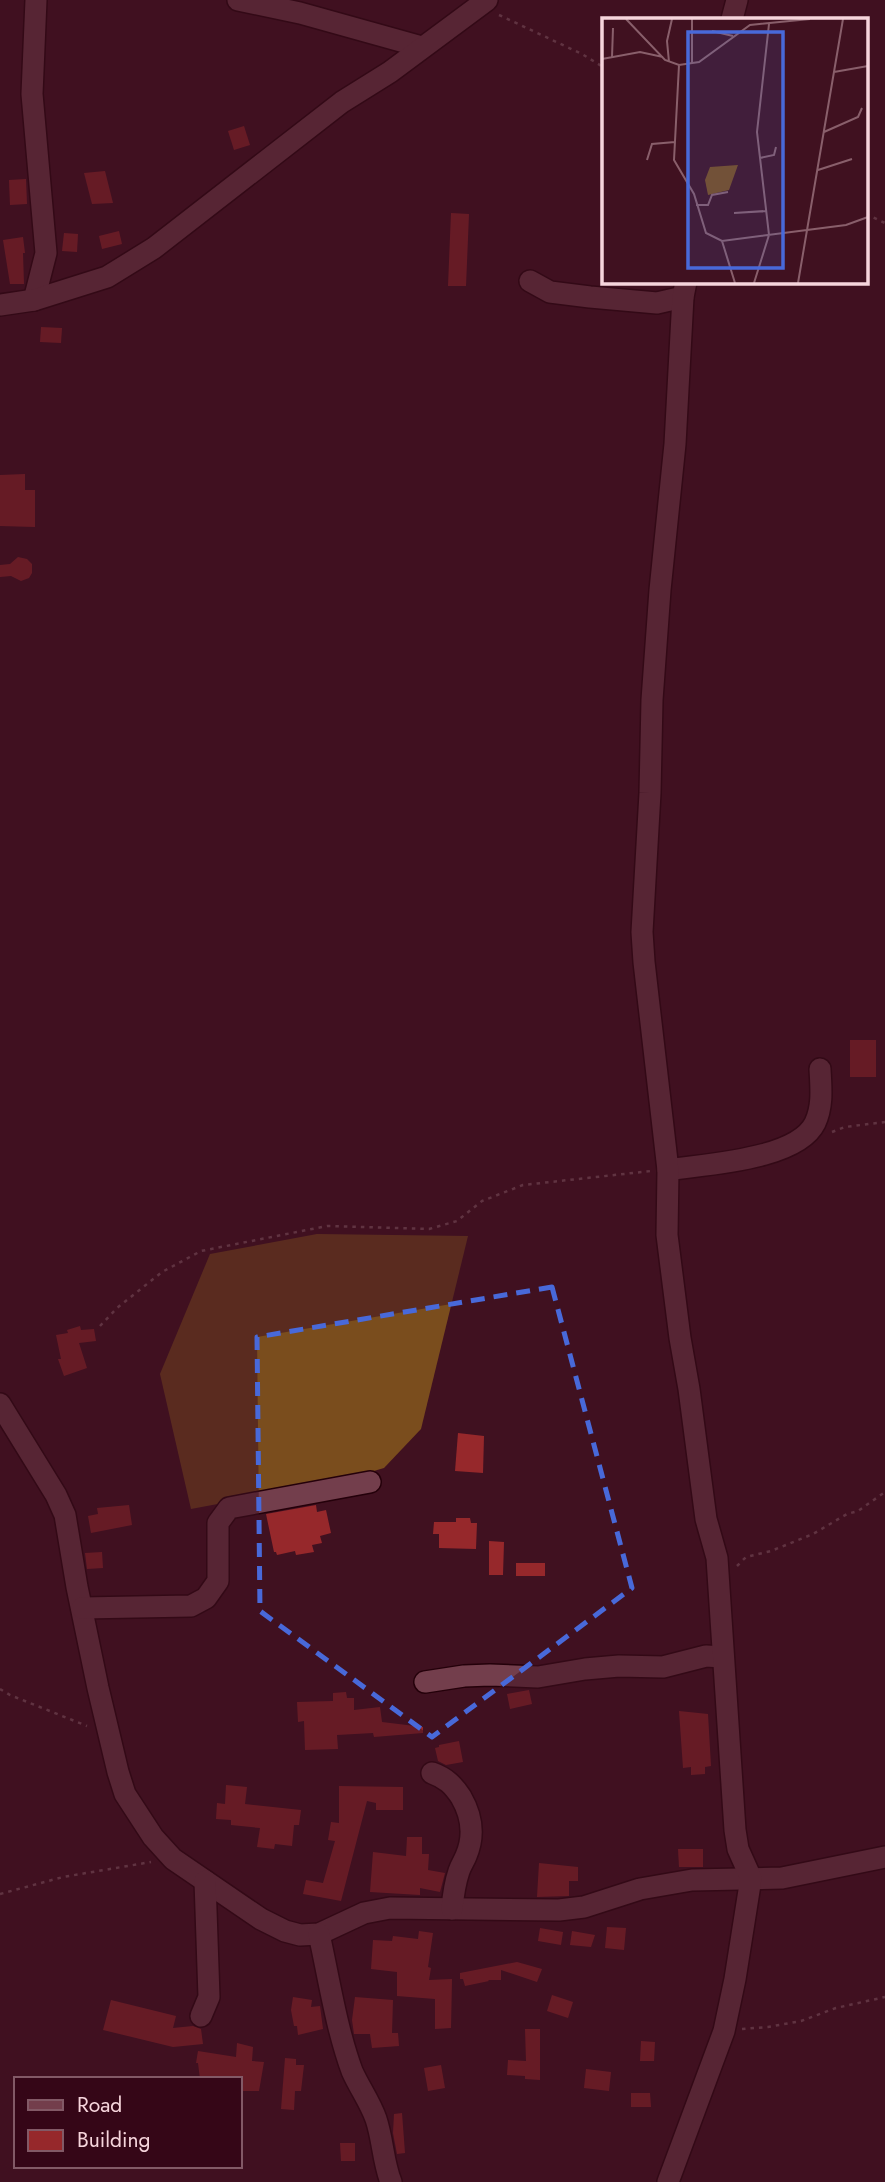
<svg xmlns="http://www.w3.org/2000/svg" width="885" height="2182" font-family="Jost,sans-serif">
<rect width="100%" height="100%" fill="#401120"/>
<!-- forest -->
<path fill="#7a4d1d" d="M317 1234 468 1236 421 1429 384 1468 340 1481 191 1509 160 1374 210 1254Z"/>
<!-- building -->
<g fill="#96282b">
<path d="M244 126 250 145 234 150 228 131Z"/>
<path d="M105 171 113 203 92 204 84 173Z"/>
<path d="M26 179 27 204 10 205 9 180Z"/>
<path d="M451 213 469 214 466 286H448Z"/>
<path d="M119 231 122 244 102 249 99 236Z"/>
<path d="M64 233 78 234 77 252 62 251Z"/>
<path d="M23 237 25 253H23L24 284H10L3 240Z"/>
<path d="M41 327 62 328 61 343 40 342Z"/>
<path d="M25 474V490H35V527L0 526V475Z"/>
<path d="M18 557 27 559 32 564V573L29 578 21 581 11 576 0 577V565L10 564Z"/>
<rect x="850" y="1040" width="26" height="37"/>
<path d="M80 1326 81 1330 94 1329 96 1341 79 1343 87 1368 64 1376 58 1359H61L56 1335 68 1333 67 1330Z"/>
<path d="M458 1433 484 1436 483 1473 455 1471Z"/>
<path d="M129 1505 132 1525 91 1533 88 1516 98 1514 97 1508Z"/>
<path d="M316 1505 317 1512 326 1510 331 1533 320 1536 322 1543 312 1545 314 1552 296 1555 295 1551 277 1555 276 1552H274L266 1514Z"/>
<path d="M456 1518H470L471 1523H477L476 1549 439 1548V1534H433L434 1522H456Z"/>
<path d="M489 1541 504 1542 503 1575H489Z"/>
<path d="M102 1552 103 1568 87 1569 85 1553Z"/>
<rect x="516" y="1563" width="29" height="13"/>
<path d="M529 1690 532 1704 510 1709 507 1694Z"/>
<path d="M346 1692 347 1698H354V1710L380 1707 382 1722 423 1727V1733L374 1737 373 1733 337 1735 338 1749 305 1750 304 1721 298 1722 297 1702 333 1701V1693Z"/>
<path d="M679 1711 708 1714 711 1766 705 1767V1774L691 1775V1767L683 1768Z"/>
<path d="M459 1741 463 1762 446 1765 438 1761 435 1748 439 1747V1745Z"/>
<path d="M226 1785 247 1787 245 1804 301 1810 299 1825H294L292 1846 275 1844 274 1849 257 1847 260 1828 231 1825V1820L216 1819 217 1803 225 1804Z"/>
<path d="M339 1786 403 1787V1810H376V1803L367 1801 341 1901 303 1894 306 1880 323 1883 335 1841 328 1840 331 1822 339 1823Z"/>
<path d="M407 1837H422V1854H429L428 1870 445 1873 440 1892 420 1888V1895L370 1892 373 1852 406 1856Z"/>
<path d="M678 1849H703V1867H679Z"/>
<path d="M539 1863 578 1867V1881H569V1896L537 1897Z"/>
<path d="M607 1927 626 1928 624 1950 605 1948Z"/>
<path d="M540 1928 563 1932 561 1945 538 1941Z"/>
<path d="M419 1931 433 1933 428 1967 431 1968 429 1980 452 1979 451 2028 435 2029V1999L397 1996V1972L371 1969 373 1940 392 1941 393 1936 418 1939Z"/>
<path d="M572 1931 595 1935 591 1947 570 1945Z"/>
<path d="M517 1962 542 1969 537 1982 501 1970V1980H488L489 1981 465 1986 463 1979H460V1973Z"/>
<path d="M552 1995 573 2002 568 2018 547 2011Z"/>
<path d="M293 1997 312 2000 311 2007 320 2006 323 2029 298 2035 297 2026H294L291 2010Z"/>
<path d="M355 1997 393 2000 392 2033H398L399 2046 372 2048 370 2034H354L352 2020Z"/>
<path d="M111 2000 176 2016 173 2028 193 2026 201 2029 203 2044 173 2047 103 2030Z"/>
<path d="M525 2029H540V2080L525 2079V2076L507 2075 508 2060 526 2061Z"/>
<path d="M641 2041 655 2042 654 2061H640Z"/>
<path d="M237 2043 253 2047 252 2061 264 2062 259 2091H240V2079H200L198 2063H196L198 2051 236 2057Z"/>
<path d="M285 2058 296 2059V2065H304L301 2091H295L294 2110 281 2109Z"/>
<path d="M441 2065 445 2088 428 2091 424 2068Z"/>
<path d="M586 2069 611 2072 609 2091 584 2088Z"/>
<path d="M631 2093H650L651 2107H631Z"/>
<path d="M402 2113 405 2153 397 2154 393 2133 394 2114Z"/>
<path d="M340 2143H355V2161H341Z"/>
</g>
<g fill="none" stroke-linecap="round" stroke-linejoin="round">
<!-- minor casing -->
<g stroke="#24000a" stroke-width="24">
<g id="minor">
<path d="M238 0 300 13 422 47"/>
<path d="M732 19 737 0"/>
<path d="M530 281 550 292 590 297 657 303 683 297"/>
<path d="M34 300 46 253 32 94 36 0"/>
<path d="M0 305 34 300 107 277 154 248 342 102 390 72 487 0"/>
<path d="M668 1170C705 1164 797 1160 815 1123 823 1106 821 1088 820 1069"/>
<path d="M0 1404 56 1495 65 1515 77 1587 98 1688 118 1772 125 1794 153 1837 173 1859 261 1919 285 1931 300 1935 319 1934 364 1913 390 1908 559 1910 584 1907 640 1889 692 1880 782 1878 885 1857"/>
<path d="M82 1608 191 1606 206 1598 218 1581V1523L229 1508 370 1482"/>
<path d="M425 1682 464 1676 490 1675 538 1677 585 1669 619 1666 663 1667 706 1656 722 1657"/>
<path d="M432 1773C446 1778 453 1785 461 1797 472 1816 475 1835 466 1856 464 1861 461 1865 459 1871 455 1883 453 1896 452 1909"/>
<path d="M319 1934C329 1979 336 2027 352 2071 359 2087 370 2102 376 2119 383 2140 383 2162 391 2182"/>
<path d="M201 2016 209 1997 205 1881"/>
<path d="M668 2182 724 2031 735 1979 751 1878 738 1849 735 1830 717 1558 706 1519 689 1389 680 1338 667 1235 668 1170 644 962 642 932 650 793 652 700 660 590 675 444 683 297 686 282"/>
</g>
</g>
<!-- path -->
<g stroke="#875d69" stroke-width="2.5" stroke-dasharray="3.5 5" stroke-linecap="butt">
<path d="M499 15 582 54 603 67"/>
<path d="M866 214 885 223"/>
<path d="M832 1132 845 1127 885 1122"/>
<path d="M100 1326 117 1308 162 1272 201 1251 327 1226 429 1229 457 1221 482 1201 523 1185 651 1171"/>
<path d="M737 1566 746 1557 771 1551 813 1534 847 1514 858 1511 885 1492"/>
<path d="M0 1689 10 1695 87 1726"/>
<path d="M0 1894 63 1877 151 1862"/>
<path d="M742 2029 768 2027 801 2021 836 2008 885 1997"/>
</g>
<!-- minor -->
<use href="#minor" stroke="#733e4c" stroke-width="21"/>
</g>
<!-- marked area -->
<path d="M0 0H885V2182H0ZM552 1287 632 1588 432 1737 260 1611 257 1337Z" fill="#401120" fill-opacity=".55" fill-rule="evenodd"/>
<path fill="none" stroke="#4869d9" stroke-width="5" stroke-dasharray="14 9" stroke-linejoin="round" d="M552 1287 632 1588 432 1737 260 1611 257 1337Z"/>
<!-- overview -->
<g transform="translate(602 18)">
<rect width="266" height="266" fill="#401120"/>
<path d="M136 147 127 172 106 177 103 162 108 149Z" fill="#7a4d1d"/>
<path fill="none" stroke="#895f6b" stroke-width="2" d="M24 1 63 42 77 47 97 44 148 7 208 1M110 13 131 18M10 39 11 10M0 41 38 34 61 39M67 44 65 23 70 1M90 45V1M77 47 72 142 92 176 104 215 120 223 244 207 266 199M232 54 266 48M222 114 256 99 260 90M158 140 172 137 174 129M45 142 50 126 73 124M216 152 250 141M94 187H106L110 177 126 174M132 195 164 193M120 223 133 265M152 265 167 217 155 114 167 6M196 265 241 1"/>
<path fill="#4869d9" fill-opacity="0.15" stroke="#4869d9" stroke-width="3.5" d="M86 14H181V250H86Z"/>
<rect width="266" height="266" fill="none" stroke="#f6d5dc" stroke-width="3.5"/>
</g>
<!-- legend -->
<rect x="14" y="2077" width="228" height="91" fill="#350617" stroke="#825966" stroke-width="2"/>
<rect x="28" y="2100" width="35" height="10" fill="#733e4c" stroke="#825966" stroke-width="2"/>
<text x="77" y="2112" font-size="21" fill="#f6d5dc">Road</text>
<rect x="28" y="2130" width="35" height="21" fill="#96282b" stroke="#825966" stroke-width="2"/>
<text x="77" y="2147" font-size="21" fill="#f6d5dc">Building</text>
</svg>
